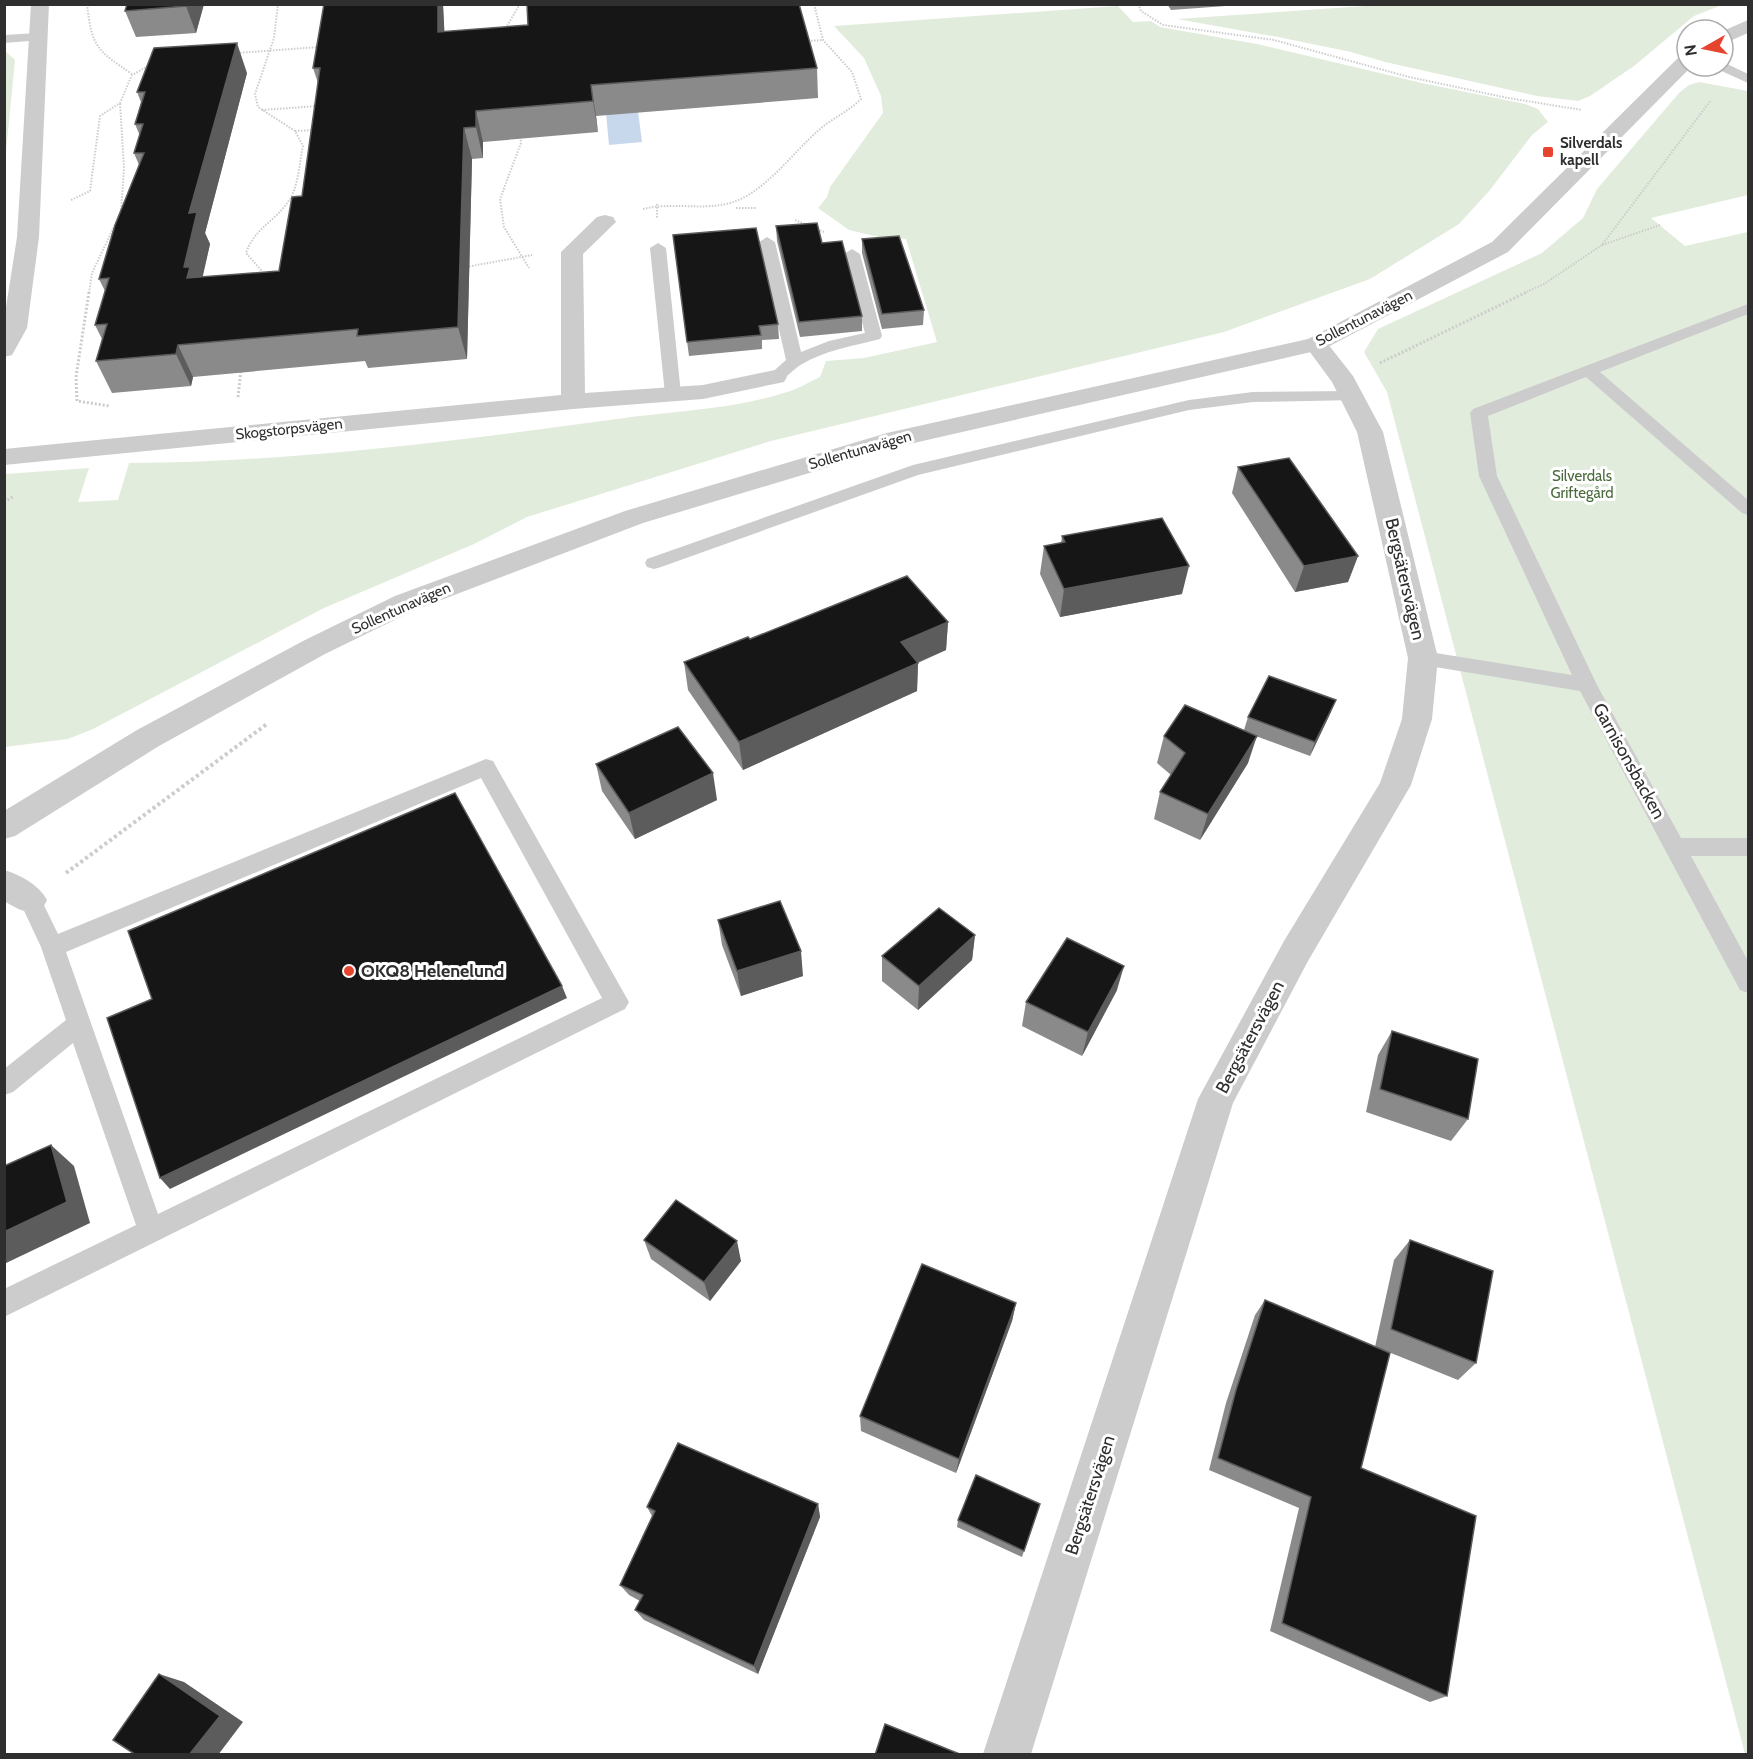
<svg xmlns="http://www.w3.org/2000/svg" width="1753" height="1759" font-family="Cabin,sans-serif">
<rect width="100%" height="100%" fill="#fff"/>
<!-- green -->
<g fill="#e2ecdc">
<path d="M1395 4H1722V5L1694 16 1634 66 1590 96 1578 101 1537 96 1385 62 1351 52 1278 37 1177 19Z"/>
<path d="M1118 6 1133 22 1151 21 1160 27 1257 44 1422 83 1525 104 1538 109 1548 122 1532 135 1490 190 1459 224 1370 279 1224 332 771 441 527 517 474 544 324 608 93 729 68 739 5 747V474L89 468 78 502 118 500 129 463C292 462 455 441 617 419 673 411 732 410 787 392 798 389 809 382 820 377L826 361 864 358 937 342 906 239 879 237 849 230 818 208 827 197 830 187 883 113 881 96 864 58 834 26Z"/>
<path d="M5 51 15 60 5 162Z"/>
<path d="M1699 82 1748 91V195L1651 218 1685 246 1748 232V1754H1745L1387 392 1364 352 1378 329 1542 253 1583 218 1597 189 1679 93 1689 85Z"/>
</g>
<!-- water -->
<path fill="#c8d8ec" d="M638 111 642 142 609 145 606 113Z"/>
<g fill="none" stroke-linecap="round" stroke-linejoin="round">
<!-- path-far2 -->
<g stroke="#ccc" stroke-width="2" stroke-dasharray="1.5 1.5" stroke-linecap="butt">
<path d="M87 4C92 48 97 50 132 74"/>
<path d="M1138 4 1141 11 1163 25 1274 40 1409 77 1508 98 1582 110"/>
<path d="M504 31 520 4"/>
<path d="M808 41 823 40"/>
<path d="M237 53 319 47"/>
<path d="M262 110 318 106"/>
<path d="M295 131 315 130"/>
<path d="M520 134 521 143 500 199 504 227 529 268"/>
<path d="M71 200 90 191 100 116 120 103 132 75 152 64"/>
<path d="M657 204V218"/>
<path d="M736 208H756"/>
<path d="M643 209C671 202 699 210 726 204 762 197 793 152 820 129 833 118 849 111 861 99L852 72 823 40 814 4"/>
<path d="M795 220 824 232"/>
<path d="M1602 245 1660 225"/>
<path d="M466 267 532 255"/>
<path d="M259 276 261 270 246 253C254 229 275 221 288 202 299 186 299 164 303 146L295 131 258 107 255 94 274 38 278 4"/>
<path d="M89 293 92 273 121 212 124 168 120 103"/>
<path d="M1524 293 1544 284 1602 245 1711 100"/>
</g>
<!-- path-far1 -->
<g stroke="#ccc" stroke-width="3" stroke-dasharray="2 2" stroke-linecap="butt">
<path d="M89 292 76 377 77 401 110 406"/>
<path d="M1380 363 1527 292"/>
<path d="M238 397 241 369"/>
<path d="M4 502 14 496"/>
</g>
<!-- path -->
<path stroke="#ccc" stroke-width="4" stroke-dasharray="3 3" stroke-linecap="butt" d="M66 873 267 724"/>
<!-- service -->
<g fill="#ccc" fill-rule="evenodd">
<path d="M38 33 42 34 44 37 42 40 4 43V35Z"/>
<path d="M1723 62 1748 74V83L1717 69 1715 66H1723Z"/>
<path d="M767 237 775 242 801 352 829 341 865 333 844 254 852 249 860 254 882 336 880 339C853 346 826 350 802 364 790 371 784 384 769 381L767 377 786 360 759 242Z"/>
<path d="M658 243 666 248 681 394 679 398H667L665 394 650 248Z"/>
<path d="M1748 304V314L1600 372 1748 500V515L1742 513 1586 377 1488 416 1497 476 1597 685 1681 838H1748V856H1691L1748 961V993L1740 990 1580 691 1423 665 1416 663 1413 658 1416 653 1423 651 1572 675 1479 476 1470 413 1473 409Z"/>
<path d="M1352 391 1358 392 1360 396 1358 400 1253 402 1189 410 918 475 661 567 654 569 647 567 645 563 647 559 913 465 1189 400 1253 392Z"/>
<path d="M486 759 493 761 625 995 629 1002 625 1009 4 1317V1289L136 1225 73 1043 13 1092 4 1095V1069L66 1020 41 947 19 900 22 893 30 891 38 893 58 934ZM481 778 602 998 158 1214 66 952Z"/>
</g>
<!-- minor -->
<g fill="#ccc" fill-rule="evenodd">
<path d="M31 4H49L39 237 27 328 12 355 4 357V320L17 237Z"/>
<path d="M605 215 613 217 616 222 583 254 585 393 703 385 775 370 784 372 787 377 784 382 703 399 573 409 4 465V449L561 395V252L597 217Z"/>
<path d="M1316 337 1324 339 1353 376 1383 432 1438 658 1432 719 1411 785 1308 961 1233 1103 1031 1754H983L1198 1099 1284 941 1380 783 1402 719 1408 658 1357 432 1332 382 1304 344 1308 339Z"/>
<path d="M4 870C21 875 39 885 47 900L42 910C26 915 18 909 4 901Z"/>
</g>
<!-- tertiary -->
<g fill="#ccc" fill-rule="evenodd">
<path d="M1748 20V33L1723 44V31Z"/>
<path d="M1687 54V66H1692L1508 252 1324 349 892 448 643 523 415 610 325 654 159 746 15 836 4 839V811L137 730 305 640 395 596 625 511 887 433 1308 339 1492 242 1680 56Z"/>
</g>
</g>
<!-- wall -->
<g fill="#8a8a8a">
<path d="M204 4 196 33 136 37 125 11Z"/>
<path d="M443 4 444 31 817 68 818 98 596 116 598 132 483 142V158L472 159 467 359 368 368 365 361 193 377 191 386 112 393 96 361 102 339 95 325 105 291 99 279 139 165 134 153 140 136 135 124 141 102 137 92 247 73 205 233 210 244 202 277 279 271 302 196 318 83 313 68Z"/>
<path d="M1167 4H1253L1171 10Z"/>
<path d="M776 226 822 243 862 316V331L800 337 777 241Z"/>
<path d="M673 235 778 324 779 339 762 340V349L689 356Z"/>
<path d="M862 239 924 310 923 325 882 329 862 253Z"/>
<path d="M1238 467 1358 556 1348 582 1295 592 1232 493Z"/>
<path d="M1062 536 1182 594 1060 617 1040 574 1044 546 1061 543Z"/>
<path d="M948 622 946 650 918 663 917 691 743 770 688 690 684 662 750 639Z"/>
<path d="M1336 700 1330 714 1310 756 1253 735 1248 763 1200 840 1154 819 1160 792 1171 775 1157 763 1164 736 1244 730 1248 717Z"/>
<path d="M596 764 717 800 635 839 602 791Z"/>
<path d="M718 920 803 976 741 996 722 945Z"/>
<path d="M975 935 972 960 918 1010 882 981V956Z"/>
<path d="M1117 990 1082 1056 1022 1026 1026 1002Z"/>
<path d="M1392 1031 1468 1119 1451 1141 1366 1112 1378 1055Z"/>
<path d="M644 1240 741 1261 710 1301 651 1259Z"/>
<path d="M1410 1240 1476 1363 1458 1380 1386 1351 1361 1468 1447 1696 1430 1702 1270 1631 1299 1508 1209 1470 1226 1403 1255 1315 1265 1300 1375 1347 1394 1260Z"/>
<path d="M1016 1303 1012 1321 956 1473 861 1431 860 1416Z"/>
<path d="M818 1504 820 1517 758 1674 644 1620 635 1610 640 1601 629 1595 620 1585 652 1516 647 1507Z"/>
<path d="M958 1520 1024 1551 1022 1557 957 1527Z"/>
</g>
<!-- shaded-wall -->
<g fill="#5c5c5c">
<path d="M187 4H204L196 33 186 6Z"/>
<path d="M438 4H443L446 62 438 32Z"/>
<path d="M237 43 247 73 205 233 210 244 200 289 187 278 184 267 189 213Z"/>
<path d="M591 85 596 116 598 132 593 101Z"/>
<path d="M476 111 483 142V158L476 127Z"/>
<path d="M464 128 472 159 467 359 458 327Z"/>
<path d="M178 345 193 377 191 386 176 354Z"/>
<path d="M1358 556 1348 582 1295 592 1304 566Z"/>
<path d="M1189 566 1182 594 1060 617 1064 589Z"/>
<path d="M948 622 946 650 900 670 901 642Z"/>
<path d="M918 663 917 691 743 770 739 742Z"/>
<path d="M1336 700 1330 714 1310 756 1315 742Z"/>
<path d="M1257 736 1248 763 1200 840 1208 814Z"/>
<path d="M713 773 717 800 635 839 629 813Z"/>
<path d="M975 935 972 960 918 1010 919 986Z"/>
<path d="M801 951 803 976 741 996 737 971Z"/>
<path d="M1124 966 1117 990 1082 1056 1088 1032Z"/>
<path d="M562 986 567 998 170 1189 160 1178Z"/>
<path d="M51 1145 74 1166 90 1223 4 1264V1232Z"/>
<path d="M737 1241 741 1261 710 1301 704 1282Z"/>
<path d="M1016 1303 1012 1321 956 1473 959 1459Z"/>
<path d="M818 1504 820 1517 758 1674 754 1666Z"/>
<path d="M159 1674 184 1682 243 1722 218 1755H189Z"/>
</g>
<!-- building -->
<g fill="#161616" stroke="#5c5c5c" stroke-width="1.5">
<path d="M127 4H187L186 6 125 11Z"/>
<path d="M324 4H438V32L528 25 527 4H799L817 68 591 85 593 101 476 111V127L464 128 458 327 357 336 358 329 178 345 176 354 96 361 107 324 95 325 109 278 99 279 115 225 144 153H134L143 124H135L145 92H137L154 48 237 43 189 213 197 212 184 267H190L187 278 279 271 292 197 302 196 320 68H313Z"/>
<path d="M817 223 822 243 842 241 862 316 799 322 776 226Z"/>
<path d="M756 228 778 324 759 326 761 335 687 342 673 235Z"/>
<path d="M899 236 924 310 882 314 862 239Z"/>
<path d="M1289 458 1358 556 1304 566 1238 467Z"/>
<path d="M1162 518 1189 566 1064 589 1044 546 1065 542 1062 536Z"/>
<path d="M907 576 948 622 901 642 918 663 739 742 684 662 748 637 750 639Z"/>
<path d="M1269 676 1336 700 1315 742 1248 717Z"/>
<path d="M1185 705 1257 736 1208 814 1160 792 1185 753 1164 736Z"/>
<path d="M678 727 713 773 629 813 596 764Z"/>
<path d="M455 793 562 986 160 1178 107 1018 152 999 128 931Z"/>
<path d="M780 901 801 951 737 971 718 920Z"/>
<path d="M939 908 975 935 919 986 882 956Z"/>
<path d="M1067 938 1124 966 1088 1032 1026 1002Z"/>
<path d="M1392 1031 1478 1059 1468 1119 1380 1089Z"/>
<path d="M51 1145 67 1202 4 1232V1166Z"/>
<path d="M676 1200 737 1241 704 1282 644 1240Z"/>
<path d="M1410 1240 1493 1271 1476 1363 1391 1329Z"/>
<path d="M922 1264 1016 1303 959 1459 860 1416Z"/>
<path d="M1265 1300 1390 1353 1361 1468 1476 1516 1447 1696 1282 1623 1311 1497 1218 1458 1236 1390Z"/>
<path d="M678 1443 818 1504 754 1666 635 1610 643 1595 620 1585 655 1511 647 1507Z"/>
<path d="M976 1475 1040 1504 1024 1551 958 1520Z"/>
<path d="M159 1674 220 1716 189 1755H136L113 1740Z"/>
<path d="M885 1724 962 1755H875Z"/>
</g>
<!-- markers -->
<g fill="#e7442f" stroke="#fff" stroke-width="2">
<rect x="1542" y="146" width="12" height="12" rx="3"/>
<circle cx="349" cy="971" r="6"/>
</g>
<g text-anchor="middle" stroke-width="6" stroke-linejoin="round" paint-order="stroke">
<!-- far-poi labels -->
<g font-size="15" font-weight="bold" fill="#2f2f2f" stroke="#fff" text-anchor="start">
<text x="1560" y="148">Silverdals<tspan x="1560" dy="17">kapell</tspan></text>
</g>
<!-- far-street labels -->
<g font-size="15" fill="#2f2f2f" stroke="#fff">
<text transform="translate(1364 318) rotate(-27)" y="5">Sollentunavägen</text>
<text transform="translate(289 429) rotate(-6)" y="5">Skogstorpsvägen</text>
<text transform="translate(860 450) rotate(-16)" y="5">Sollentunavägen</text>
<text transform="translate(401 608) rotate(-24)" y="5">Sollentunavägen</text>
</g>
<!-- far-park labels -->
<g font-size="15" fill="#496b3b" stroke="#fff">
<text x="1582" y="481">Silverdals<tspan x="1582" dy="17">Griftegård</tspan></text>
</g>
<!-- street labels -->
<g font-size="18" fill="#2f2f2f" stroke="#fff">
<text transform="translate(1405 579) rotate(77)" y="6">Bergsätersvägen</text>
<text transform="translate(1629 761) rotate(61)" y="6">Garnisonsbacken</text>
<text transform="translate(1250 1037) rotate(-62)" y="6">Bergsätersvägen</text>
<text transform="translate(1090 1495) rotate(-72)" y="6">Bergsätersvägen</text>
</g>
<!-- poi labels -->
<g font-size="18" font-weight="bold" fill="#2f2f2f" stroke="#fff" text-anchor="start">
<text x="361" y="977">OKQ8 Helenelund</text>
</g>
</g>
<!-- border -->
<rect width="1753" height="1759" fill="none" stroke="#2f2f2f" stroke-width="12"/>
<!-- north arrow -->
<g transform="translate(1705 48) rotate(261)"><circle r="28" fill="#ffffff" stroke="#acacac" stroke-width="1.5"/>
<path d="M0-4.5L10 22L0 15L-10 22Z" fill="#e7442f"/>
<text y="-9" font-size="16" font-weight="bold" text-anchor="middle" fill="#2f2f2f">N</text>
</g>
</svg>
